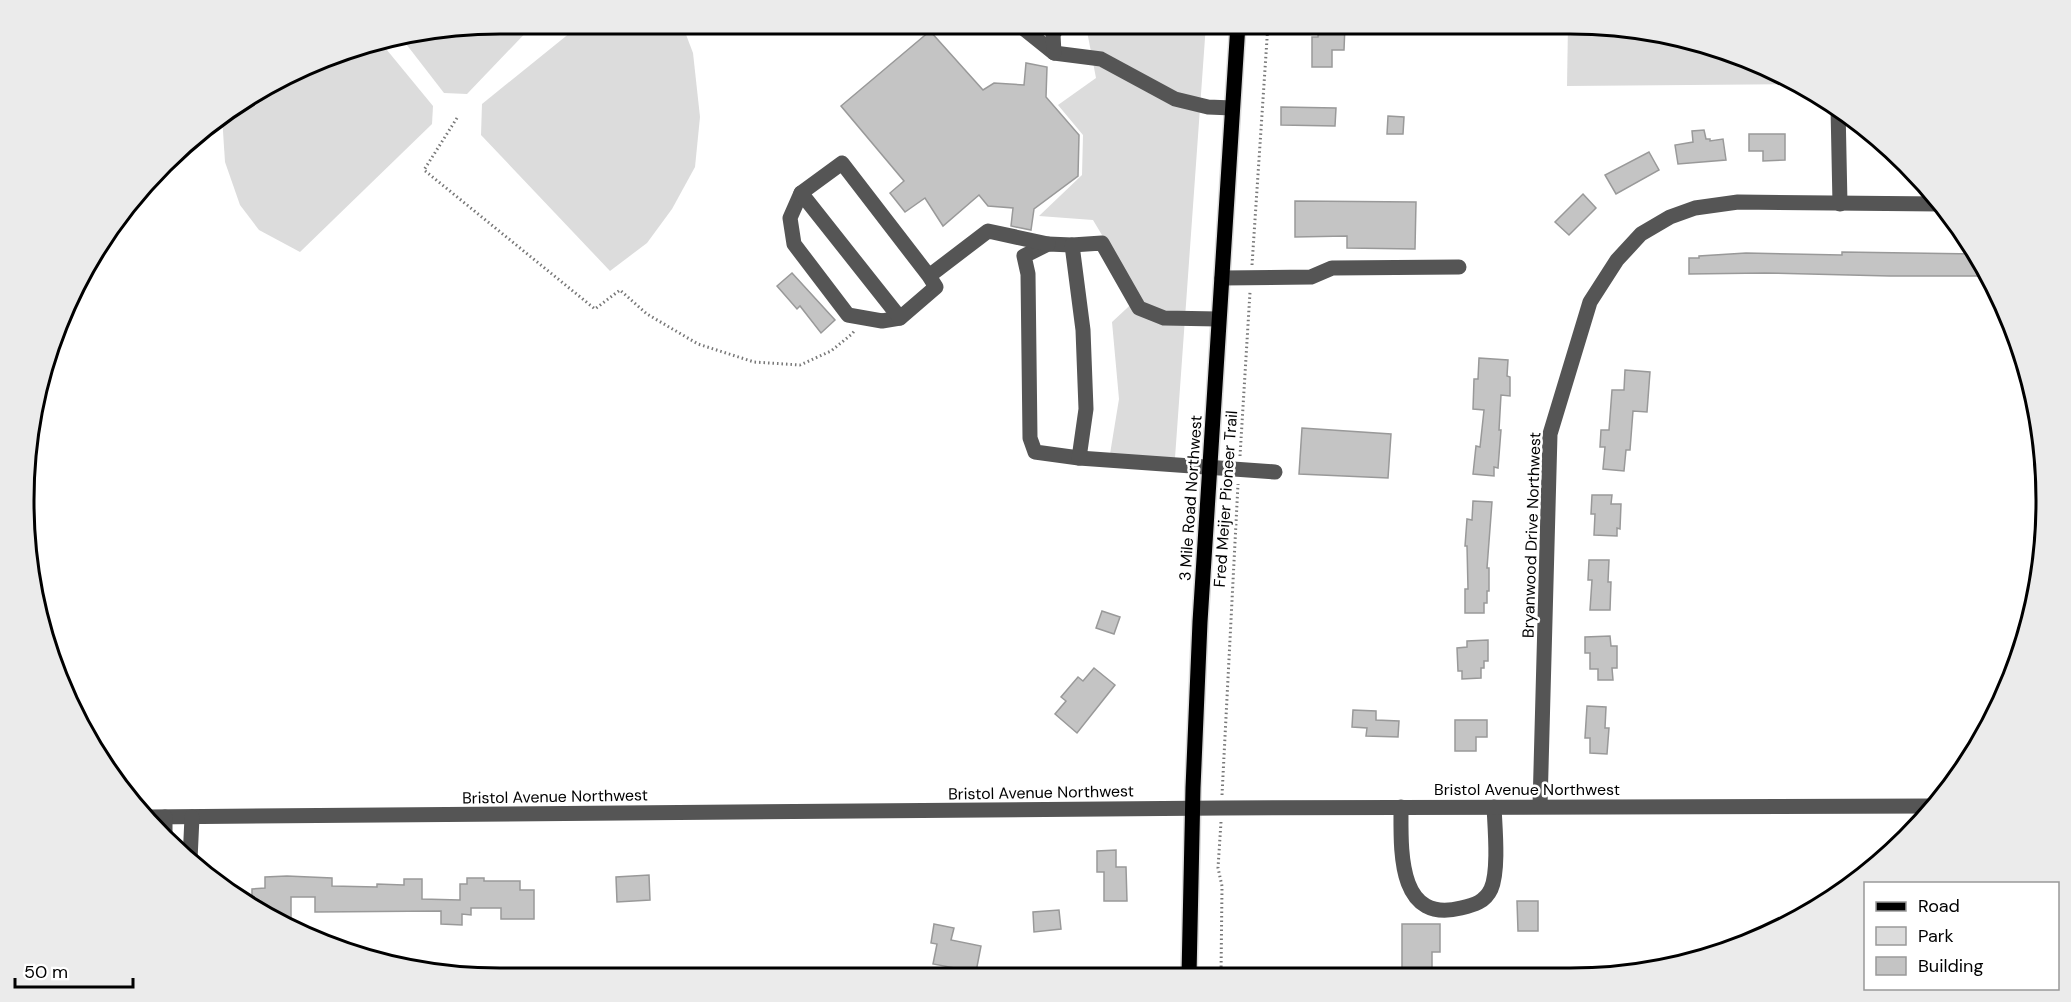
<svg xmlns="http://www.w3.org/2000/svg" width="2071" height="1002" font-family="'DM Sans',sans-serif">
<rect width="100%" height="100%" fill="#fff"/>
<!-- green -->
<g fill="#dcdcdc">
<path d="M501 24H534L467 94 444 93 403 40Z"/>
<path d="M581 24H682L693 53 700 117 695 167 672 209 647 243 610 271 481 135 482 104Z"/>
<path d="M1089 24H1206L1175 458 1110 454 1119 399 1112 322 1139 297 1093 220 1039 216 1082 175 1083 135 1058 105 1096 78 1086 26Z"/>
<path d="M1568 24 1663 33 1753 60 1796 84 1567 86Z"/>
<path d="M382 44 433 106 432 124 300 252 259 230 240 205 225 162 222 116 347 49Z"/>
</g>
<!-- building -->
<g fill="#c4c4c4" stroke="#999" stroke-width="1.5">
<path d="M1319 24 1345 25 1344 50H1332V67H1312V37H1318Z"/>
<path d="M930 31 983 90 994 83 1024 85 1026 63 1047 67 1046 97 1079 135 1078 176 1034 209 1031 230 1011 226 1013 208 988 206 979 195 943 226 925 198 905 212 890 193 904 181 841 106Z"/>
<path d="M1281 107 1336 108 1335 126 1281 125Z"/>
<path d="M1388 116 1404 117 1403 134H1387Z"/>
<path d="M1704 130 1706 139H1710V141L1723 139 1726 160 1678 164 1675 145 1693 142 1692 131Z"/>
<path d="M1749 134H1785V160L1763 161V151H1749Z"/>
<path d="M1649 152 1659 170 1616 194 1605 175Z"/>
<path d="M1583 194 1596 208 1569 235 1555 222Z"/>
<path d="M1295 201 1416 202 1415 249 1347 248V236L1295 237Z"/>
<path d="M1842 252 1976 254 1988 276H1890L1765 273 1689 274V258H1699V256L1746 253 1842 255Z"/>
<path d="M792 273 835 320 821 333 800 306 797 309 777 286Z"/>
<path d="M1479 358 1508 360 1507 376 1510 377V396L1501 395 1499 430H1501L1498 468 1494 467V476L1473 474 1476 446 1480 447 1484 410 1473 409 1474 379H1478Z"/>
<path d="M1625 370 1650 372 1647 412 1633 411 1630 450H1626L1624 471 1603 469 1605 447H1600L1601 430H1609L1612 390H1624Z"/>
<path d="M1302 428 1391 434 1388 478 1299 474Z"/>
<path d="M1592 495H1612L1611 504H1621L1620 529 1617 528V536L1594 535 1595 514H1591Z"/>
<path d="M1473 501 1492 502 1487 568H1489V591H1487V603H1484V613H1465V589H1468L1467 546H1465L1467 519 1472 520Z"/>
<path d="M1589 560H1609L1608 582H1611L1610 610H1590L1592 580H1588Z"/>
<path d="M1102 611 1120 617 1114 634 1096 628Z"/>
<path d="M1610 636 1611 646H1617V668H1612L1613 680H1598V669H1590V653H1585V637Z"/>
<path d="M1488 640V661H1484V668H1481V678L1462 679V671H1458L1457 648 1467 647V641Z"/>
<path d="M1094 668 1115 685 1077 733 1055 714 1066 701 1061 697 1078 677 1083 681Z"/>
<path d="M1587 706 1606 707 1605 728H1609L1607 754 1590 753V738H1585Z"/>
<path d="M1353 710 1376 711V720L1399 721 1398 737 1366 736 1367 728 1352 727Z"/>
<path d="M1455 720H1487V737H1476V751H1455Z"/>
<path d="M1116 850V867H1126L1127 901H1104V872H1097V851Z"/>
<path d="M649 875 650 900 617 902 616 877Z"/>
<path d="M287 876 332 878V886L377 887V884L404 885V879H422V899L460 900V884H467V878H484V881H520V890H534V919H501V908H471V915L462 914V925L441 924V911L315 912V897H291V922H281L252 906V889L265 888V877Z"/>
<path d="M1517 901H1538V931H1518Z"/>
<path d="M1059 910 1061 929 1034 932 1033 912Z"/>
<path d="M934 924 954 928 951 940 981 946 976 972 933 964 937 944 931 943Z"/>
<path d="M1402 924H1440V952H1432V975H1402Z"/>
</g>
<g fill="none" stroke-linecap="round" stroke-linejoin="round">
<!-- major casing -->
<g stroke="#dbdbdb" stroke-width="18">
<path id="major" d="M1189 975 1193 788 1200 622 1238 24"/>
</g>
<!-- path -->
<g stroke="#777" stroke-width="3" stroke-dasharray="1.5 3" stroke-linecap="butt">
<path d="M457 118 424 170 595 309 620 290 647 314 698 344 754 362 800 365 831 351 852 334 855 330"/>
<path d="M1252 265 1268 24"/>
<path d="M1240 456 1250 292"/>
<path d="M1222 795 1238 484"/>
<path d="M1221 822 1218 868 1222 886 1221 975"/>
</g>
<!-- minor -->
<g stroke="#555" stroke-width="15">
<path d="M1018 24 1054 53 1101 59 1175 99 1208 107 1232 108"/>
<path d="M1054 53 1053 35 1059 24"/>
<path d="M1838 107 1840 204"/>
<path d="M801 193 790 218 794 244 848 315 882 321 900 318"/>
<path d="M1072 245 1048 244 1024 256 1028 274 1030 438 1035 452 1079 458 1275 472"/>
<path d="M929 276 842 163 801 193 900 318 936 287 929 276 988 231 1048 244"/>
<path d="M1222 278 1311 277 1332 268 1459 267"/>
<path d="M1079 458 1086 409 1083 330 1072 245 1102 243 1139 308 1164 318 1218 319"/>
<path d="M1540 806 1550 434 1590 302 1617 260 1641 234 1670 217 1695 208 1738 202 1940 204"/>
<path d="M1401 807C1401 850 1397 924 1461 908 1474 905 1485 902 1491 889 1499 871 1495 828 1494 807"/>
<path d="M149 817 1221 808 1934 806"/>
<path d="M165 817V840"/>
<path d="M190 860 192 817"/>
</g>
<!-- major -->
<use href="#major" stroke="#000" stroke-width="15"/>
</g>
<g text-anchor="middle" stroke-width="5" stroke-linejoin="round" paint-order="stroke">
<!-- street labels -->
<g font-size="16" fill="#000" stroke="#fff">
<text transform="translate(1190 498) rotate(-86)" y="6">3 Mile Road Northwest</text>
<text transform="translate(1225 499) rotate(-86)" y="6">Fred Meijer Pioneer Trail</text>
<text transform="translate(1531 535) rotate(-88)" y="6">Bryanwood Drive Northwest</text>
<text x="1527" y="795">Bristol Avenue Northwest</text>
<text transform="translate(1041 792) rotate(-1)" y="6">Bristol Avenue Northwest</text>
<text transform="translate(555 796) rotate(-1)" y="6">Bristol Avenue Northwest</text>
</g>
</g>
<!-- crop -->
<path d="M0 0H2071V1002H0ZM500 34H1570A466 466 0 0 1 2036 500V502A466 466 0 0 1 1570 968H500A466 466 0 0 1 34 502V500A466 466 0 0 1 500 34Z" fill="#ebebeb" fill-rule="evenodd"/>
<path fill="none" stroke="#000" stroke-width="3" d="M500 34H1570A466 466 0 0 1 2036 500V502A466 466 0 0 1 1570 968H500A466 466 0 0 1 34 502V500A466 466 0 0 1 500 34Z"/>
<!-- legend -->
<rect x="1864" y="882" width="195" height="108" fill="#ffffff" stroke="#999999" stroke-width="1.5"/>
<rect x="1876" y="902" width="30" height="9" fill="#000000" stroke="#999999" stroke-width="1.5"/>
<text x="1918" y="912" font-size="18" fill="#000000">Road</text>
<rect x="1876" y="927" width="30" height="18" fill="#dcdcdc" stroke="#999999" stroke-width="1.5"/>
<text x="1918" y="942" font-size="18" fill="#000000">Park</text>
<rect x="1876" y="957" width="30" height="18" fill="#c4c4c4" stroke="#999999" stroke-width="1.5"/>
<text x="1918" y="972" font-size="18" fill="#000000">Building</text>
<!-- scale -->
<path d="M15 978v9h118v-9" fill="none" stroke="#000000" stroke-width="3"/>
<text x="24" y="978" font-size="18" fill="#000000" stroke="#ffffff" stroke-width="4.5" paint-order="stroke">50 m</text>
</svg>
